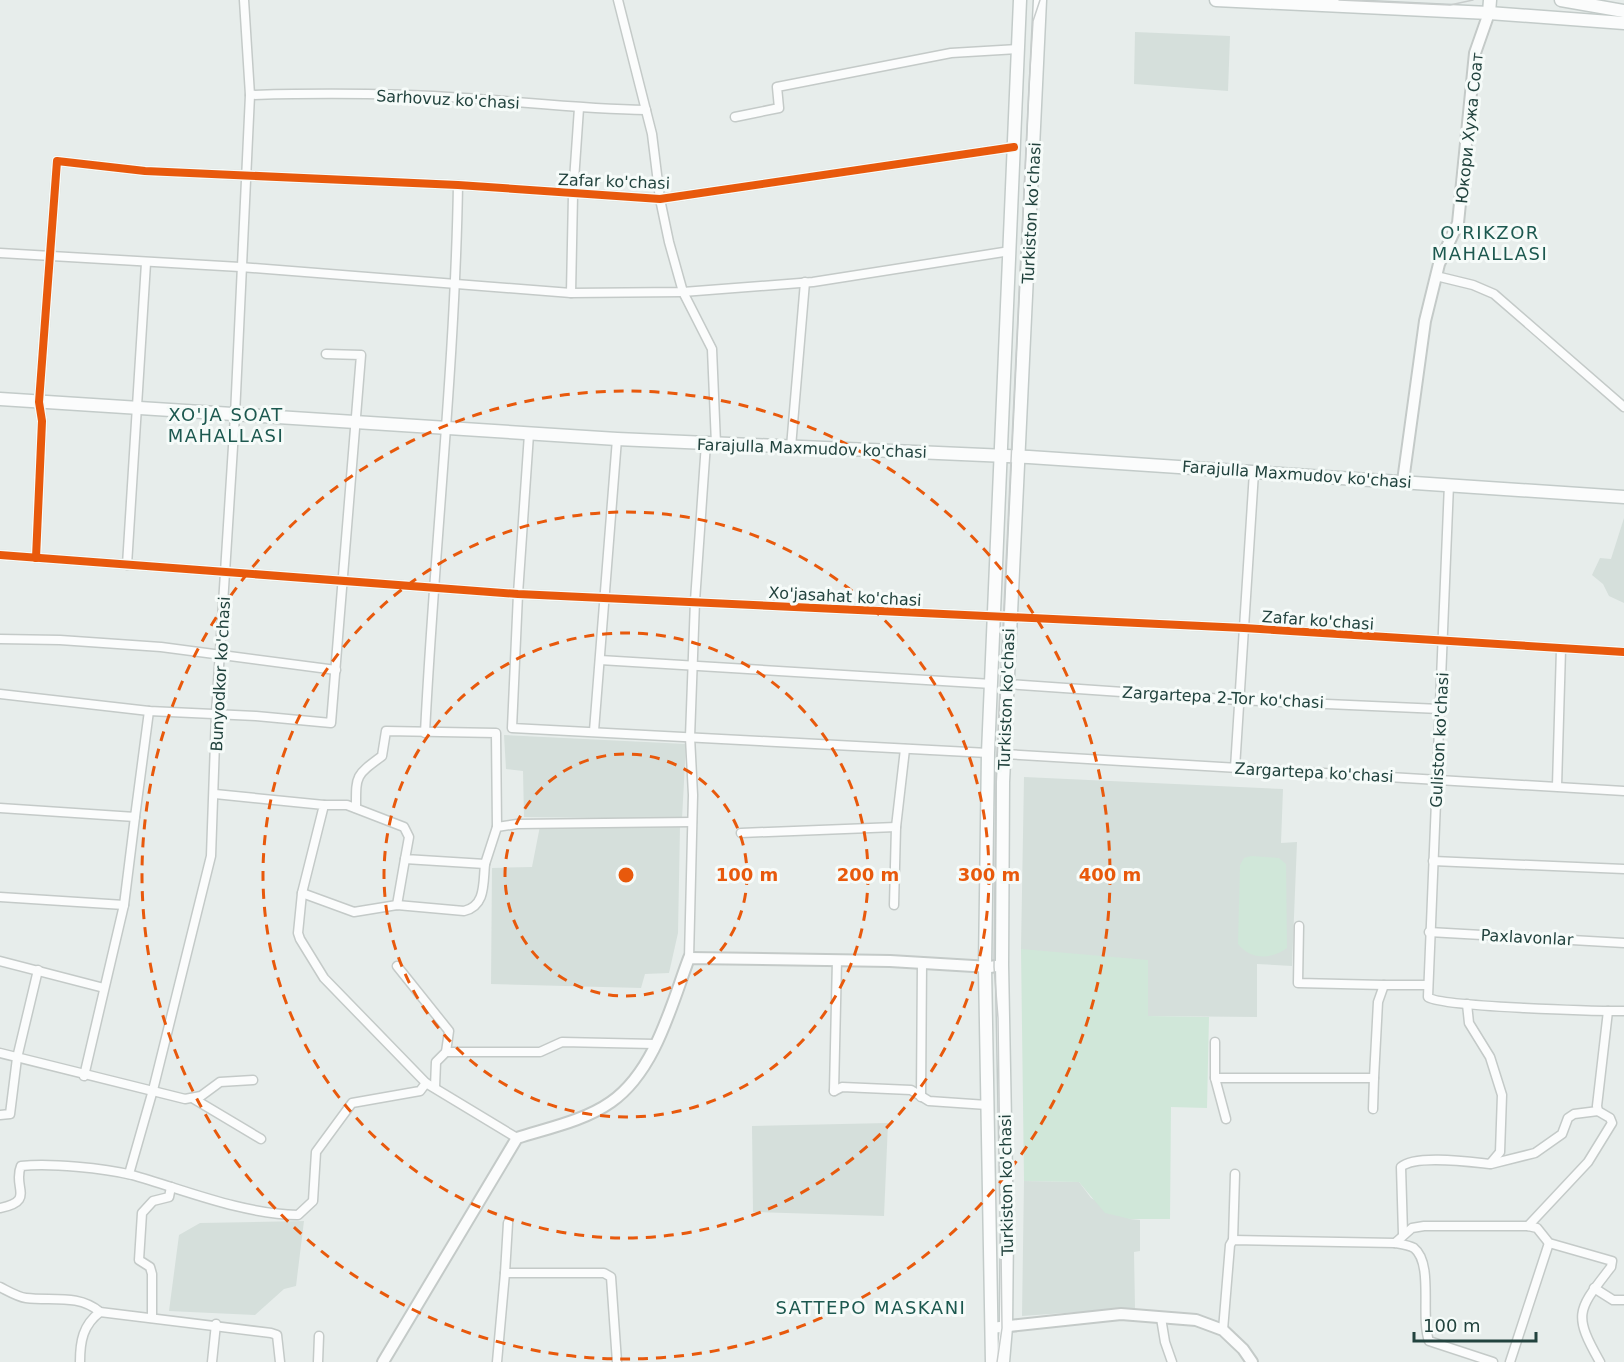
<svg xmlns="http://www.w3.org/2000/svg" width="1624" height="1362" font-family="'DejaVu Sans',sans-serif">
<rect width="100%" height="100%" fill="#e7edeb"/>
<!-- built -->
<g fill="#d5dfdb">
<path d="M1135 32 1230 36 1228 91 1134 84Z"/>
<path d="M1624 518V603L1609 596 1603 584 1592 575 1600 558 1611 559Z"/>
<path d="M504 735 686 744 682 819 524 817 523 771 506 769Z"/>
<path d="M1024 777 1283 789 1281 843 1297 842 1292 966 1257 964V1017L1148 1016 1021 949Z"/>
<path d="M540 826H680L678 933 669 973 645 974 641 988 491 984 492 868 532 867Z"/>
<path d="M888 1123 884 1216 753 1212 752 1126Z"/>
<path d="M1024 1181 1079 1182 1091 1198 1130 1219 1140 1220V1251L1134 1252 1135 1308 1022 1316Z"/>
<path d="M304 1221 296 1286 284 1289 255 1315 169 1311 179 1235 200 1223Z"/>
</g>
<!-- green -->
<g fill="#d0e7d9">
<path d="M1251 856 1279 858 1286 864 1287 948C1270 960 1251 960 1238 944L1240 865 1244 858Z"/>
<path d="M1021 949 1148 960V1016L1209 1017 1207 1108 1171 1107 1170 1219H1130L1105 1213 1079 1182 1024 1181Z"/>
</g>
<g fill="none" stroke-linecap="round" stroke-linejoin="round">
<!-- minor casing -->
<g stroke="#c4cac8" stroke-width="11">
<g id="minor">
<path d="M618 0 652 134 660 199 669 242 683 292 712 349 716 444"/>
<path d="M250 95C321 93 393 93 464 98 525 102 585 109 646 110"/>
<path d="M735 117 779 108 777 87 951 53 1018 49"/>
<path d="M0 253 240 267 571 293 683 292 813 282 1010 251"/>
<path d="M1436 276 1473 285 1494 294 1624 407"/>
<path d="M571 293 573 195 579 108"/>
<path d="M529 434 518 594 512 728 988 753"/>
<path d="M791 447 805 282"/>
<path d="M1449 484 1428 997C1439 1007 1598 1011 1624 1011"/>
<path d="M0 555 518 594 1244 628 1624 652"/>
<path d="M36 558 42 421 39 402 57 161 145 171 458 185 660 199 1014 147"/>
<path d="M127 565 146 263"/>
<path d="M0 639 60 640 161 647 336 670"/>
<path d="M600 660 992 684"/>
<path d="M1007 684 1238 700 1440 709"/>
<path d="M0 694 149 711 256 716 331 723 361 355 326 354"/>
<path d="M594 731 617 439"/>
<path d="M425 733C434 550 455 368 458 185"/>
<path d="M1004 754 1624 791"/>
<path d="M1235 768 1254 472"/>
<path d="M1557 786 1561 649"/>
<path d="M215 794 324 805 302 893 298 933 300 939 324 978 426 1083 517 1138"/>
<path d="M0 808 135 817 149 711"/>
<path d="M356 808C356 775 355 776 382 756L386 731 496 733 497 827"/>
<path d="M741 833 896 827"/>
<path d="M1433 861 1624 869"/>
<path d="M485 864 497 827 517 824 692 822"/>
<path d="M302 893 354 912 397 905 464 911C486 906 483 883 485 864L405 859 409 837 404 827 347 805H324"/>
<path d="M0 897 124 905"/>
<path d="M397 905 405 859"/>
<path d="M894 905 896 827 905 749"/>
<path d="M1299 926 1298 983 1384 985"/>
<path d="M1429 932 1624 943"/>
<path d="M689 958 693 795 690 737 695 601 706 443"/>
<path d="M0 961 104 988"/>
<path d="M397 966 449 1031 446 1052 436 1062 435 1087"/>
<path d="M1215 1042V1078H1374L1378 1002 1384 985H1427"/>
<path d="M446 1052H540L562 1042 654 1044"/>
<path d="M0 1053 185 1099 201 1096 220 1082 253 1080"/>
<path d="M84 1076 124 905 135 817"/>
<path d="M1215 1078 1226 1119"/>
<path d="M834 1091 842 1087 911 1090 929 1101 987 1105"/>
<path d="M834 1091 837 960"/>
<path d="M921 1097 922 963"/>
<path d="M194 1099 261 1139"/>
<path d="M1373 1109 1374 1078"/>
<path d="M0 1115 10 1114 17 1058 38 970"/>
<path d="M1491 1164 1535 1153 1562 1134 1568 1118 1574 1114 1598 1111"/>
<path d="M129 1174 153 1090 211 856 216 714 235 415 250 95 244 0"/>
<path d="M0 1208C36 1201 12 1187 21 1166 51 1163 103 1168 132 1175 185 1190 242 1214 298 1215L313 1201 316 1152 352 1103 420 1091 426 1083"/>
<path d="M508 1223 505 1273H604L611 1277 617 1362"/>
<path d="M1528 1226 1588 1162 1612 1123 1610 1118 1598 1111 1597 1106 1608 1011"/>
<path d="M1403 1234 1401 1167C1415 1154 1471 1162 1490 1164L1500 1152 1502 1095 1490 1057 1469 1023 1467 1004"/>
<path d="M1233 1240 1235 1174"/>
<path d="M1395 1243C1401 1244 1409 1245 1414 1248 1434 1264 1420 1317 1429 1341L1493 1362"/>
<path d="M0 1287C8 1291 18 1297 26 1298 52 1301 79 1294 100 1312L271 1333 277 1335 280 1362"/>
<path d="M1594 1288 1613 1300H1624"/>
<path d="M152 1318V1274L150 1267 139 1260 142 1213 153 1201 169 1197 171 1187"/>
<path d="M1161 1318 1165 1342 1172 1362"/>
<path d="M1223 1330 1230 1245 1233 1240 1395 1243 1412 1228 1424 1226H1528L1537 1228 1549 1243 1612 1261 1611 1267C1578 1310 1572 1313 1600 1362"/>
<path d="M80 1362C80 1341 83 1325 100 1312"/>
<path d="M212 1362 216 1324"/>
<path d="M318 1362 319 1336"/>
<path d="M497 1362 505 1273"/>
<path d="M1510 1362 1549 1243"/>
</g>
</g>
<!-- tertiary casing -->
<g stroke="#c4cac8" stroke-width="14">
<g id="tertiary">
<path d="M1403 481 1425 321 1439 264 1458 223 1475 53 1489 13"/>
<path d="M991 1328 1121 1314 1196 1320 1223 1330 1243 1349 1252 1362"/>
<path d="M383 1362 517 1138C548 1128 584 1121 611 1102 655 1071 671 1006 689 958L890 961 990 967 1002 965"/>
</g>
</g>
<!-- secondary casing -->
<g stroke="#c3cbc9" stroke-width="15">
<g id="secondary">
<path d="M1216 0 1489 13 1624 23"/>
<path d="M1561 0 1624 11"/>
<path d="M1489 13 1490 0"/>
<path d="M0 399 617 439 1029 457 1624 497"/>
<path d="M992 1362 985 967 988 753 1020 0"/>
<path d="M1003 1362 1006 1327 1007 1227 1002 965 1003 782 1040 0"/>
</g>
</g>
<!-- minor -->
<use href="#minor" stroke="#fbfcfc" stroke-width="8"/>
<!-- tertiary -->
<use href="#tertiary" stroke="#fbfcfc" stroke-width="10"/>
<!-- secondary -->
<use href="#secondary" stroke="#fbfcfc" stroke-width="12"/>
<!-- tram -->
<g stroke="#c8cdcc" stroke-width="1.5">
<path d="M1339 0 1450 5 1473 0"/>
<path d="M997 1362 1002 1328 998 1018 994 967 996 773 1029 86 1033 21 1040 0"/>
</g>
<!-- cycleway casing -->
<g stroke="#f6fbf9" stroke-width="11">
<g id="cycleway">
<path d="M0 555 518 594 1244 628 1624 652"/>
<path d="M36 558 42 421 39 402 57 161 145 171 458 185 660 199 1014 147"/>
</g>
</g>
<!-- cycleway -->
<use href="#cycleway" stroke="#e8590c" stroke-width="8"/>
</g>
<!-- distance rings -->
<g fill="none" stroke="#e8590c" stroke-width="3" stroke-dasharray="10 8">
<circle cx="626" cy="875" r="121"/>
<circle cx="626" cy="875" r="242"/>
<circle cx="626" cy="875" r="363"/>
<circle cx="626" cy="875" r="484"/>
</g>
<g text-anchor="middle" stroke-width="6" stroke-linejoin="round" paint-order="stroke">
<!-- street labels -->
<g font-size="16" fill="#22433e" stroke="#f6fbf9">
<text transform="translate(448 99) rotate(3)" y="6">Sarhovuz ko'chasi</text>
<text transform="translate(1469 128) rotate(-84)" y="6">Юкори Хужа Соат</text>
<text transform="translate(614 181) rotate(2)" y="6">Zafar ko'chasi</text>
<text transform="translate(1031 213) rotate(-87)" y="6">Turkiston ko'chasi</text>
<text transform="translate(812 448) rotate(2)" y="6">Farajulla Maxmudov ko'chasi</text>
<text transform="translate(1297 474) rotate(4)" y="6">Farajulla Maxmudov ko'chasi</text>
<text transform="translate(845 596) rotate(3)" y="6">Xo'jasahat ko'chasi</text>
<text transform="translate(1318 620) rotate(4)" y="6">Zafar ko'chasi</text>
<text transform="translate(220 674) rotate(-87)" y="6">Bunyodkor ko'chasi</text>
<text transform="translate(1223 697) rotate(3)" y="6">Zargartepa 2-Tor ko'chasi</text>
<text transform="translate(1006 699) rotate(-88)" y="6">Turkiston ko'chasi</text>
<text transform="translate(1439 740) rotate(-87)" y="6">Guliston ko'chasi</text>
<text transform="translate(1314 772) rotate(3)" y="6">Zargartepa ko'chasi</text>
<text transform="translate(1527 937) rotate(3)" y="6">Paxlavonlar</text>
<text transform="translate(1006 1185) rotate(-91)" y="6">Turkiston ko'chasi</text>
</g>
<!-- neighbourhood labels -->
<g font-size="18" letter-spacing="1.5" fill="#1c584f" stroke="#f6fbf9">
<text x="1490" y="239">O'RIKZOR<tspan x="1490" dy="21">MAHALLASI</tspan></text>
<text x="226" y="421">XO'JA SOAT<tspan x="226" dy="21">MAHALLASI</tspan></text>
<text x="871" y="1314">SATTEPO MASKANI</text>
</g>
</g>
<circle cx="626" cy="875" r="9" fill="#e8590c" stroke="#f6fbf9" stroke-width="3"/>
<g font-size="18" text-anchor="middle" font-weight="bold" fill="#e8590c" stroke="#f6fbf9" stroke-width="6" stroke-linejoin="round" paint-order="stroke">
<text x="747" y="881">100 m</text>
<text x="868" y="881">200 m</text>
<text x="989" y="881">300 m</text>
<text x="1110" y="881">400 m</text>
</g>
<!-- scale -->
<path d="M1414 1332v9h122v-9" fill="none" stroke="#22433e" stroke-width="3"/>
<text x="1423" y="1332" font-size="18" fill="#22433e" stroke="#f6fbf9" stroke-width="4.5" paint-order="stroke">100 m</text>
</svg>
